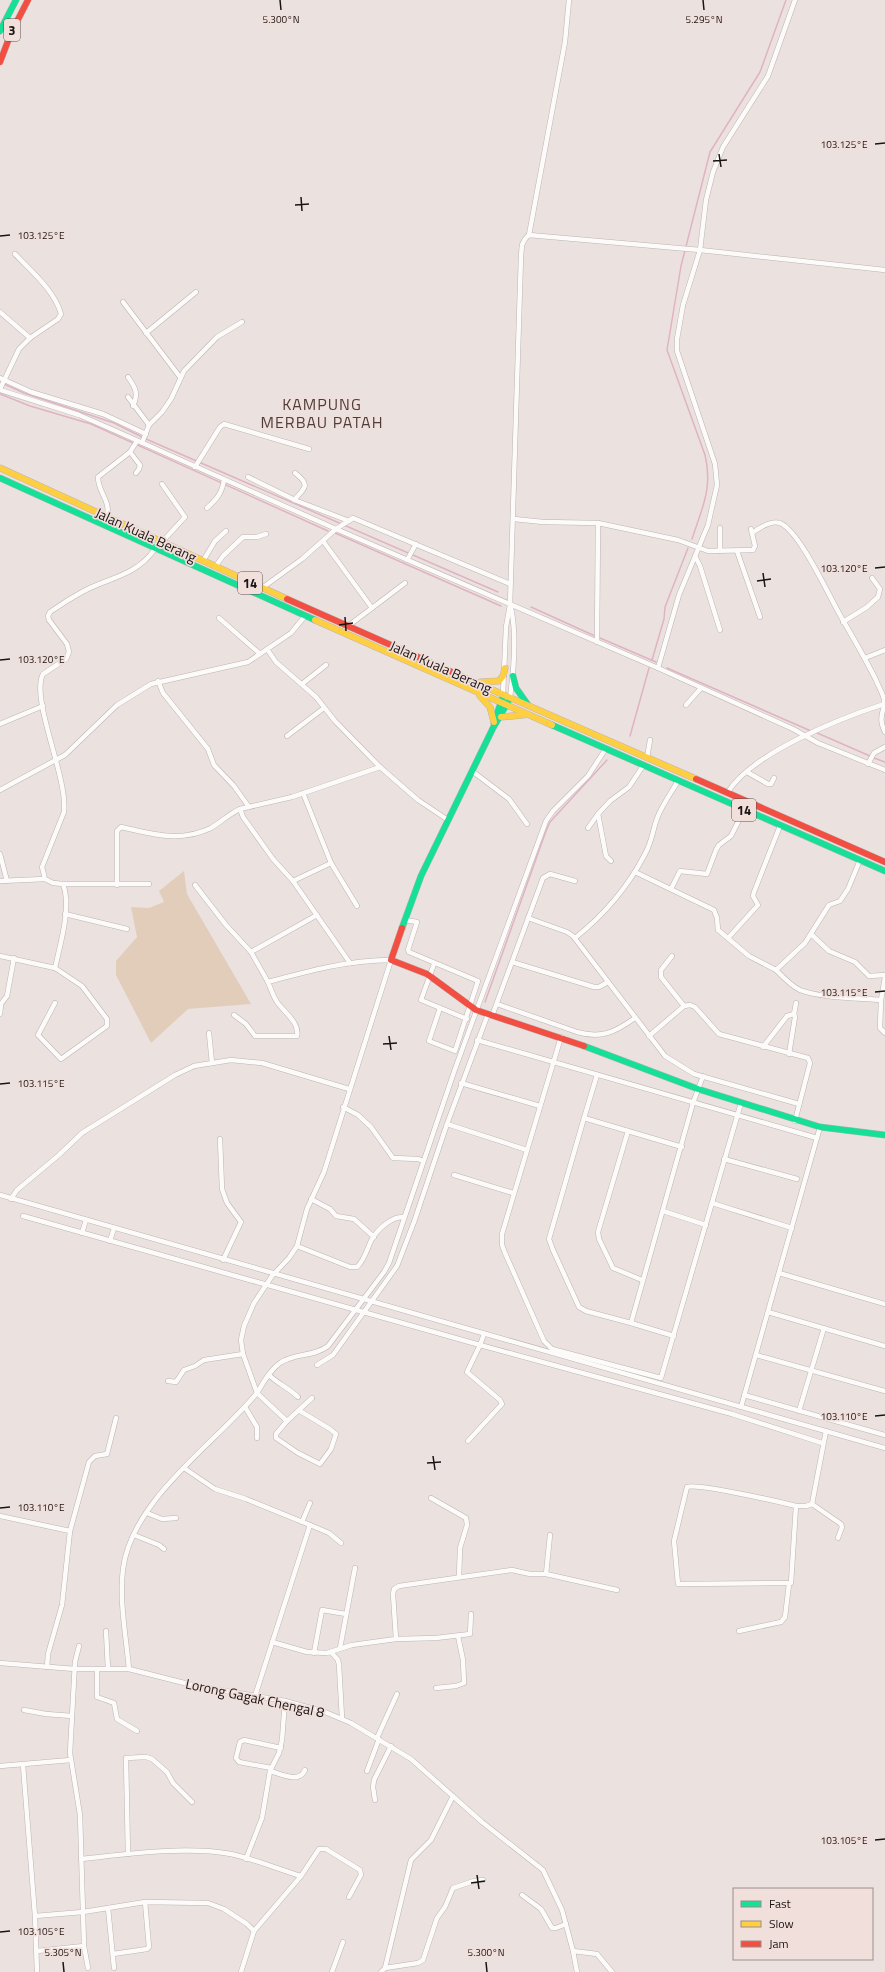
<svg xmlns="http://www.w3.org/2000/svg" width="885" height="1972" font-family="'Titillium Web',sans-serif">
<rect width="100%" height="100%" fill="#ebe2e0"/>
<!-- green -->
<path fill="#e2cdba" d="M184 871 187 894 251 1004 188 1009 151 1043 116 975V961L137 937 131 907 149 908 164 902 159 891Z"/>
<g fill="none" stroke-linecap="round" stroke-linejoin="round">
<!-- stream -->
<g stroke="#e0b3c2" stroke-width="1.5">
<path d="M4 384 24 393 114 423 142 437"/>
<path d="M0 394 30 406 91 424 328 531"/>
<path d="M146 439 498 592"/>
<path d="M335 533 501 606"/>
<path d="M692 539C702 508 713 488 705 455L667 350 681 266 710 152 760 72 786 0"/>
<path d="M531 607 595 636"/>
<path d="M600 638 656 662"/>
<path d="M652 660 664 619 665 607 688 548"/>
<path d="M667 668 811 731"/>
<path d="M815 732 870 756"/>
<path d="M630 736 649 668"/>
<path d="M874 758 885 762"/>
<path d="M485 1002 546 831 550 822 607 760"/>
</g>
<!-- street casing -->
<g stroke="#bbb4b3" stroke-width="5.5">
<g id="street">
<path d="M529 235 565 42 569 0"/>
<path d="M15 254C31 271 55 291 61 314L58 319 30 338"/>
<path d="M123 302 180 377"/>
<path d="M0 312 30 338 19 349 0 389"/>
<path d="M146 333 196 292"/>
<path d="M128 377C135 387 139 393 133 406"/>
<path d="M0 378 31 392 103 414 146 434"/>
<path d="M0 390 79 415 109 428 336 529 658 668 793 729 818 743 885 770"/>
<path d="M128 397 149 425"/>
<path d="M142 443 149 425 162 412 171 399 184 371 217 337 242 322"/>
<path d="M130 452 140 465 139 469 136 473"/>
<path d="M195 467 220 427 224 424 309 449"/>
<path d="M248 477 297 501 349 521"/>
<path d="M162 484 185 517 162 542"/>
<path d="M294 500C305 488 311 485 295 473"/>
<path d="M207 508C217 499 222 493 224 480"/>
<path d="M107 517C111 500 98 493 98 477L130 452 137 441"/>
<path d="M514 519 543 522 598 523 678 540 708 551 753 550 755 546 751 529"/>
<path d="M752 533C759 528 771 520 780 523 801 532 831 601 844 622 855 641 866 660 876 680 878 686 883 693 884 700 885 712 877 716 885 732"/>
<path d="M323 541 372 608 348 626"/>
<path d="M720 551V528"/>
<path d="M737 551 760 617"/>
<path d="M695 556 700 566 720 630"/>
<path d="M407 560 416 544"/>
<path d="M203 561 215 541 226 531"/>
<path d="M215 567 223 556 243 537H257L266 534"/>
<path d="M262 588 302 559 336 529 353 518 510 584"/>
<path d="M372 608 405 583"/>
<path d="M219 618 259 653"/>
<path d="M843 622 867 607 878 597 880 589 872 578"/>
<path d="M597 642 598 523"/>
<path d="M267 649 276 662 316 697 335 721 380 767 418 800 448 820"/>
<path d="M865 658 885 650"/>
<path d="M658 668 679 595 708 525 717 485 715 464 677 351V339L683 305 700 250 706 200 713 172 723 147 768 76 795 0"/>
<path d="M158 681 163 693 208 749 214 765 234 786 249 807"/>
<path d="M302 684 326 665"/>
<path d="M503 694 506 627 510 605 521 256 522 245 525 239 529 235 700 250 885 270"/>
<path d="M510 697C514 669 517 636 511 608"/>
<path d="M686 705 701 688"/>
<path d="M0 724 43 706"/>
<path d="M287 736 324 708"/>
<path d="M647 758 650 740"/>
<path d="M868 764 874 753 885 747"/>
<path d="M472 771 509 799 527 824"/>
<path d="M747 772 768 784H771L774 778"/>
<path d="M0 790 65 755 117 705 151 684 248 662 291 633 305 616"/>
<path d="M728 792C752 753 841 718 884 704"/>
<path d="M303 793 331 863 357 906"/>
<path d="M588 828 598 814"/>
<path d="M0 854 7 881"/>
<path d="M860 860 848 889 840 901 829 905 805 943 776 970C783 977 791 986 800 990 821 998 858 998 881 1000"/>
<path d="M611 861 606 856 598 814 610 801 629 787 643 766"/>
<path d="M635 872 714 910 717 918 718 930 749 956 776 970"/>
<path d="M0 881 45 879"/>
<path d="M293 881 331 863"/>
<path d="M149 884H63L53 883 45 879 42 867 64 812C68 777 30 699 43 674L66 659 69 652 67 644 49 620 48 616 50 612C60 605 71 598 82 592 109 577 135 577 155 549"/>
<path d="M117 885V831L121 827C153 834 179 843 211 828 221 822 229 814 240 809"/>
<path d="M195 885 226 925 251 952"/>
<path d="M671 889 680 871 707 874 716 850 719 845 731 836 744 810"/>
<path d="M65 914 127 929"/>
<path d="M528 918 567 932 573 936 665 1056 694 1074 799 1104"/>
<path d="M405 920 417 922 408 950 409 952 478 981 455 1051 429 1041 440 1008"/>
<path d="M812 935 829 951 855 962 869 976 885 975"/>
<path d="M729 937 758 905 753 896 754 892 780 826"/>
<path d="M575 938C604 915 628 887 645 854 652 842 653 828 658 816 663 804 671 793 678 781"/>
<path d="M0 956 55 968 82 986 107 1019V1026L61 1059 38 1035 55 1003"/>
<path d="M672 956 661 970V977L684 1006"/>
<path d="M512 962 594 987H599L608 982"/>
<path d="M350 963 293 881 273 859 243 817 240 809 292 797 380 767"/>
<path d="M434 964 421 1000 467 1019"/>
<path d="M55 968C60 945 72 906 63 884"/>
<path d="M885 977 881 1000 880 1028 885 1033"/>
<path d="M268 982 251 952 317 915"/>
<path d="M497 1004 577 1032C602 1039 615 1032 635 1018"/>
<path d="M0 1014 1 1004 7 996 14 958"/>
<path d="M794 1014 796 1003"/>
<path d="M492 1016 543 878 550 874 575 881"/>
<path d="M209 1033 212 1063"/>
<path d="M649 1036 684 1006 690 1005 695 1007 719 1034 808 1058 810 1063 795 1121"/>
<path d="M561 1037 502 1234V1245L505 1253 544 1341 552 1349 661 1378 741 1103"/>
<path d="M477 1040 817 1138"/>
<path d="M763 1047 787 1016 794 1014 795 1017 789 1054"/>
<path d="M597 1075 584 1118 682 1147"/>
<path d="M461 1083 540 1106"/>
<path d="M343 1107 358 1115 371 1127 393 1158 418 1159 423 1161"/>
<path d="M584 1118 549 1239 553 1250 579 1307 586 1311 631 1323"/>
<path d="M447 1124 527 1150"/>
<path d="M628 1131 598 1232 599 1239 613 1268 642 1280"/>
<path d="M220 1139 222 1189 227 1203 241 1222 223 1260"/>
<path d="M724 1159 797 1179"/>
<path d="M454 1175 513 1193"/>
<path d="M0 1195 885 1448"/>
<path d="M11 1199 17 1190 59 1155 82 1133 175 1075 194 1066 231 1060 262 1063 349 1089"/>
<path d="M311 1199 330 1209 336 1216 354 1219 374 1237"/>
<path d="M712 1203 792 1228"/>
<path d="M663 1211 706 1225"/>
<path d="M23 1216C175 1259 328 1302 480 1345L467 1372 500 1400 502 1404 468 1441"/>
<path d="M82 1233 86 1220"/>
<path d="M110 1241 114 1228"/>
<path d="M297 1246 350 1267H357C365 1260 367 1248 372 1239 378 1229 392 1216 404 1217"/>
<path d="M779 1273 885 1304"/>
<path d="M768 1312 885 1346"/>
<path d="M484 1334 480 1345 732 1414 822 1443"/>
<path d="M674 1336 631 1323 693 1103 703 1076"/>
<path d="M756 1355 885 1391"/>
<path d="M317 1365 333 1355 397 1266 414 1222 447 1124 488 1014"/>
<path d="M269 1375C278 1384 289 1388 298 1397"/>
<path d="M168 1381 176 1382 184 1370 195 1366 204 1360 243 1354"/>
<path d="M744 1395 885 1435"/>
<path d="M245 1407 257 1427V1438"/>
<path d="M741 1407 820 1127"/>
<path d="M300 1411 330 1429 336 1434 331 1449 320 1464 298 1453 276 1438V1434L287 1421 257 1393C263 1383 270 1370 280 1363 294 1353 314 1357 328 1346L384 1272 389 1263 455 1069 546 821 553 811 588 776 605 750"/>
<path d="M799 1411 824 1328"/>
<path d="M287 1421 312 1398"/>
<path d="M184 1468 215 1489 246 1499 310 1525 255 1696"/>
<path d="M431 1498 466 1518 467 1525 460 1548 459 1577"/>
<path d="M812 1504 826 1431"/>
<path d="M812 1504 841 1524 842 1527 838 1538"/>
<path d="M796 1506 791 1583 678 1584 674 1541 687 1487C697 1483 780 1502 796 1506H806L812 1504"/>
<path d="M147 1513 162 1519 176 1518"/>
<path d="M0 1516 70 1531 62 1605 48 1654 47 1667"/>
<path d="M302 1522 310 1503"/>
<path d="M310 1525 329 1533 341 1543"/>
<path d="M70 1531 89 1462 95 1456 107 1454 116 1418"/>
<path d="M134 1535 159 1545 164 1549"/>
<path d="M546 1574 550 1535"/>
<path d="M106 1631 108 1669"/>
<path d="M739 1631 781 1622 785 1617 789 1584"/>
<path d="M396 1639 436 1638 470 1634 471 1614"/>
<path d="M272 1642 307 1652 327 1653 352 1645 396 1639 393 1594 394 1589 399 1586 512 1570 530 1574H546L617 1590"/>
<path d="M79 1646 75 1662 70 1753 80 1815 84 1946 88 1968"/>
<path d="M340 1648 355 1568"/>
<path d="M331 1652 338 1660 339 1665 342 1718"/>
<path d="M314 1653 322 1610 346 1614"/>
<path d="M0 1663 75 1669H129L196 1686 285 1701 325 1712 351 1723 411 1759 482 1822 543 1870 562 1910 573 1951 577 1972"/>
<path d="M97 1669V1697L114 1703 117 1719 137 1731"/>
<path d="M129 1669C126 1636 119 1601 123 1569 132 1499 215 1444 257 1393L243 1354 241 1340 244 1326 254 1303 272 1276 289 1258 297 1246 307 1209 324 1172 391 960C349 960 308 971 268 982 271 989 273 996 277 1002 284 1012 300 1023 297 1036H255L246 1024 234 1015"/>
<path d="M436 1688 456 1686 464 1683 463 1660 458 1636"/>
<path d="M24 1710 46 1714 72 1716"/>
<path d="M377 1738 397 1694"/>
<path d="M23 1765 35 1916 37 1972"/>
<path d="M0 1766 71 1760"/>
<path d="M271 1768 239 1762 236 1758 240 1742 244 1740 281 1748"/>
<path d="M270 1771C281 1774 299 1784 305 1770"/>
<path d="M367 1771 379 1739"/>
<path d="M375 1800 373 1787 374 1780 391 1746"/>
<path d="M128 1854 126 1758 146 1757 152 1759 167 1772 173 1783 192 1802"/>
<path d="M81 1859C128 1854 184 1846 231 1854 254 1859 278 1869 301 1876"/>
<path d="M246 1859 262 1818 270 1771 279 1753 282 1740 285 1701"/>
<path d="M522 1895 541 1909 552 1928H556L566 1924"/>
<path d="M108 1908 114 1968"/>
<path d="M35 1916 83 1912 145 1902 208 1903 224 1909 247 1924 254 1931"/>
<path d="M37 1951 84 1946"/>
<path d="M573 1951 597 1954 612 1972"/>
<path d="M113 1954 147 1949 149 1947 145 1902"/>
<path d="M385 1968 418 1963 423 1960 437 1918 445 1907 453 1888 474 1881 483 1880"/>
<path d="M241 1972 254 1931 301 1876 319 1849H326L360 1870 361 1875 349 1897"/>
<path d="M332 1972 343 1942"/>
<path d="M381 1972 385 1968 411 1860 431 1840 453 1796"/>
</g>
</g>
<!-- fast casing -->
<g stroke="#bbb4b3" stroke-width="7">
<g id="fast">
<path d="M0 31 16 0"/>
<path d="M0 478 315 620"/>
<path d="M513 676 516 688 528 705"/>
<path d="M494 723 502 699"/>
<path d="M552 725 885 871"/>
<path d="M402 928 421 876 493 728 508 702"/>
<path d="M584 1046 698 1089 820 1127 885 1135"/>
</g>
</g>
<!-- slow casing -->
<g stroke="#bbb4b3" stroke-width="7">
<g id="slow">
<path d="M0 468 287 599"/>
<path d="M315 620 552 725"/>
<path d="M472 681 696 779"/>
<path d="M481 682 499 681 503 676 505 668"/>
<path d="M480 696 490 707 494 722"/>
<path d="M501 717 523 715"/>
</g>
</g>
<!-- jam casing -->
<g stroke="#bbb4b3" stroke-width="7">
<g id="jam">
<path d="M0 62 11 33 28 0"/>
<path d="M287 599 472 681"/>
<path d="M696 779 885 862"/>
<path d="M402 928 391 960 427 974 476 1010 584 1046"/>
</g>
</g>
<!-- street -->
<use href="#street" stroke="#fcfbfa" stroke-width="4.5"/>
<!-- fast -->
<use href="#fast" stroke="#16e098" stroke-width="6"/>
<!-- slow -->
<use href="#slow" stroke="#ffcf43" stroke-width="6"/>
<!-- jam -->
<use href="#jam" stroke="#f24e42" stroke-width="6"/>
</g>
<!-- ticks -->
<path fill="none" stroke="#1a1413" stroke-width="1.5" d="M280 0 281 10M703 0 704 10M875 144 885 143M719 154 721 167M713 161 727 160M301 197 302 211M295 205 309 204M0 236 10 235M875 568 885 567M763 573 765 587M757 581 771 579M345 617 346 631M339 625 353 623M0 660 10 659M875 992 885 991M389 1036 391 1050M383 1044 397 1043M0 1084 10 1083M875 1416 885 1415M433 1456 435 1470M427 1463 441 1462M0 1508 10 1507M875 1840 885 1839M477 1875 479 1889M471 1883 485 1881M0 1932 10 1931M63 1962 64 1972M486 1962 487 1972"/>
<g text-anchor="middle" stroke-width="3.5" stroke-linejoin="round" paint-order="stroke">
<!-- shield labels -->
<g fill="#f0dfdb" stroke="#5a514f" stroke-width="1">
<rect x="4" y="19" width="16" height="22" rx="3"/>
<rect x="238" y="572" width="24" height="22" rx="3"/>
<rect x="732" y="799" width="24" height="22" rx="3"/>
</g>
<g font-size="13" font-weight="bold" fill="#1a1413">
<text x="12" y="35">3</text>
<text x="250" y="588">14</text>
<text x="744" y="815">14</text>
</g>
<!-- street labels -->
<g font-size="14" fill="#1a1413" stroke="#f0dfdb">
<text transform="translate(146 535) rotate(25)" y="5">Jalan Kuala Berang</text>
<text transform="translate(441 667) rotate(24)" y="5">Jalan Kuala Berang</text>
<text transform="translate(255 1698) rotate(12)" y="5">Lorong Gagak Chengal 8</text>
</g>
<!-- quarter labels -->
<g font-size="16" letter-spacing="1" fill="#4c3e3b" stroke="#f0dfdb">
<text x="322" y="410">KAMPUNG<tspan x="322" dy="18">MERBAU PATAH</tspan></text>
</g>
</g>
<g font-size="10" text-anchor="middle" fill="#1a1413" stroke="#f0dfdb" stroke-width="3.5" stroke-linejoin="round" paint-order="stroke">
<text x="281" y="23">5.300°N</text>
<text x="704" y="23">5.295°N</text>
<text x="844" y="148">103.125°E</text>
<text x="41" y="239">103.125°E</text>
<text x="844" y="572">103.120°E</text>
<text x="41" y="663">103.120°E</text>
<text x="844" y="996">103.115°E</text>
<text x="41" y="1087">103.115°E</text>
<text x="844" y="1420">103.110°E</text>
<text x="41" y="1511">103.110°E</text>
<text x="844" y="1844">103.105°E</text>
<text x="41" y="1935">103.105°E</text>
<text x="63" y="1956">5.305°N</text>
<text x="486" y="1956">5.300°N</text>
</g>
<!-- legend -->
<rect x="733" y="1888" width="140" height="72" fill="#f0dfdb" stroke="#9a8e8b"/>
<rect x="741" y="1901" width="20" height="6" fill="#16e098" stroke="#9a8e8b"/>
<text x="769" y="1908" font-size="12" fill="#1a1413">Fast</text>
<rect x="741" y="1921" width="20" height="6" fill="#ffcf43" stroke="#9a8e8b"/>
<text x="769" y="1928" font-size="12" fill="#1a1413">Slow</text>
<rect x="741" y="1941" width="20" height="6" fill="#f24e42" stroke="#9a8e8b"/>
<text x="769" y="1948" font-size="12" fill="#1a1413">Jam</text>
</svg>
